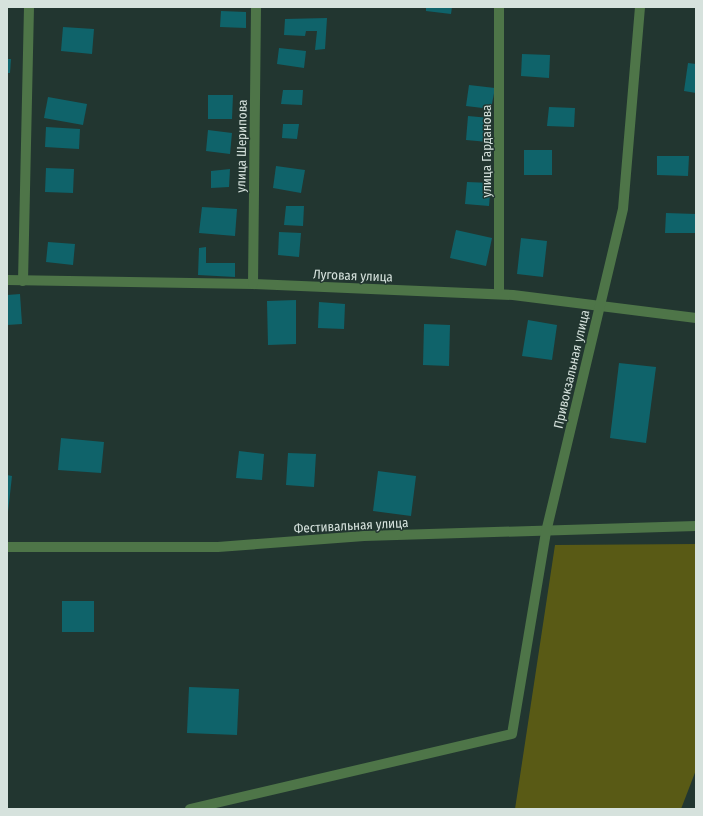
<svg xmlns="http://www.w3.org/2000/svg" width="703" height="816" font-family="'Fira Sans Condensed',sans-serif">
<rect width="100%" height="100%" fill="#223630"/>
<!-- green -->
<path fill="#595a15" d="M696 544V770L681 809H515L555 545Z"/>
<!-- building -->
<g fill="#0f636a">
<path d="M426 7H452L451 14 426 11Z"/>
<path d="M221 11 246 12V28L220 27Z"/>
<path d="M327 18 325 49 315 50 317 31H306L305 36 284 35 285 19Z"/>
<path d="M63 27 94 29 92 54 61 51Z"/>
<path d="M279 48 306 51 304 68 277 64Z"/>
<path d="M522 54 550 55 549 78 521 76Z"/>
<path d="M7 59H11L10 73H7Z"/>
<path d="M688 63 696 64V93L684 91Z"/>
<path d="M469 85 495 88 491 109 466 106Z"/>
<path d="M283 90H303L302 105 281 104Z"/>
<path d="M208 95H233L232 119H208Z"/>
<path d="M48 97 87 104 83 125 44 118Z"/>
<path d="M549 107 575 108 574 127 547 126Z"/>
<path d="M468 116 490 118 488 142 466 140Z"/>
<path d="M283 124H299L297 139 282 138Z"/>
<path d="M46 127 80 129 79 149 45 147Z"/>
<path d="M208 130 232 133 230 154 206 151Z"/>
<rect x="524" y="150" width="28" height="25"/>
<path d="M657 156H689L688 176 657 175Z"/>
<path d="M276 166 305 170 301 193 273 188Z"/>
<path d="M46 168 74 169 73 193 45 192Z"/>
<path d="M230 169 229 187 211 188V171Z"/>
<path d="M467 182 491 183 489 206 465 204Z"/>
<path d="M286 206H304L303 226 284 225Z"/>
<path d="M202 207 237 209 235 236 199 233Z"/>
<path d="M666 213 696 214V233H665Z"/>
<path d="M456 230 492 238 486 266 450 258Z"/>
<path d="M279 232 301 233 299 257 278 255Z"/>
<path d="M521 238 547 241 543 277 517 274Z"/>
<path d="M48 242 75 244 73 265 46 262Z"/>
<path d="M206 247V263H235V277L198 275 199 248Z"/>
<path d="M20 294 22 324 7 325V295Z"/>
<path d="M296 300V344L268 345 267 301Z"/>
<path d="M319 302 345 304 344 329 318 328Z"/>
<path d="M528 320 557 325 552 360 522 356Z"/>
<path d="M424 324 450 325 449 366 423 365Z"/>
<path d="M619 363 656 367 646 443 610 438Z"/>
<path d="M61 438 104 442 101 473 58 470Z"/>
<path d="M239 451 264 454 262 480 236 478Z"/>
<path d="M288 453 316 454 314 487 286 485Z"/>
<path d="M378 471 416 476 411 516 373 511Z"/>
<path d="M7 475 12 476 8 512H7Z"/>
<rect x="62" y="601" width="32" height="31"/>
<path d="M189 687 239 689 237 735 187 733Z"/>
</g>
<g fill="none" stroke-linecap="round" stroke-linejoin="round">
<!-- street -->
<g stroke="#4e7548" stroke-width="10">
<path d="M499 7V294"/>
<path d="M7 280 253 284 513 295 696 318"/>
<path d="M23 281 29 7"/>
<path d="M253 284 256 7"/>
<path d="M7 547H218L364 536 696 526"/>
<path d="M190 809 512 734 546 532 623 209 640 7"/>
</g>
</g>
<g text-anchor="middle" stroke-width="3" stroke-linejoin="round" paint-order="stroke">
<!-- street labels -->
<g font-size="13" fill="#d6e2dd" stroke="#223630">
<text transform="translate(241 146) rotate(-89)" y="5">улица Шерипова</text>
<text transform="translate(486 151) rotate(-90)" y="5">улица Гарданова</text>
<text transform="translate(353 275) rotate(2)" y="5">Луговая улица</text>
<text transform="translate(571 369) rotate(-77)" y="5">Привокзальная улица</text>
<text transform="translate(351 525) rotate(-3)" y="5">Фестивальная улица</text>
</g>
</g>
<!-- border -->
<rect width="703" height="816" fill="none" stroke="#d6e2dd" stroke-width="16"/>
</svg>
